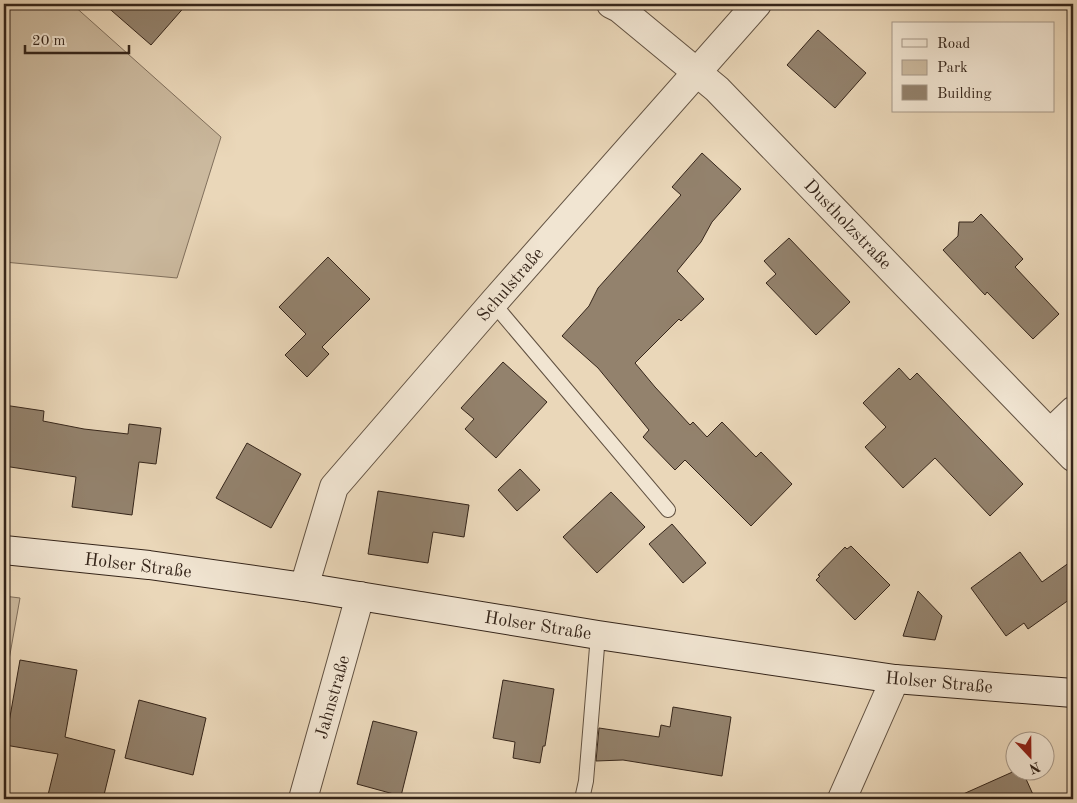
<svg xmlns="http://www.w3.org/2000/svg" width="1077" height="803" font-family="'Old Standard TT',serif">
<rect width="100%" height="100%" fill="#ead7b9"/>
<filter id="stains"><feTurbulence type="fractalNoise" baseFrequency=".004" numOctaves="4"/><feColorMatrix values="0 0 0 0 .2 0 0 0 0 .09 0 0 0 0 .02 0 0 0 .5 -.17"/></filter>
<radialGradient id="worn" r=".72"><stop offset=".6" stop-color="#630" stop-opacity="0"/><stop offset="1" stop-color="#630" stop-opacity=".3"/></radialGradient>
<!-- green -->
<g fill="#cbb99e" stroke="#806f5c">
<path d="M4 4H72L221 137 177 278 4 262Z"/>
<path d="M4 596 20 598 4 688Z"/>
</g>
<!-- building -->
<g fill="#93826d" stroke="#35251a">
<path d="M104 4H187L151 45Z"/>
<path d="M818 30 866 73 835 108 787 65Z"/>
<path d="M702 153 741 189 712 222 701 242 677 271 704 299 681 321 679 319 635 363 655 387 690 425 693 422 707 437 722 422 756 457 761 452 792 484 751 526 685 460 675 470 643 437 649 430 598 368 562 336 589 306 598 288 681 195 672 187Z"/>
<path d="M981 214 1023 259 1015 267 1059 314 1033 339 987 292 985 295 943 250 958 236 959 222H973Z"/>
<path d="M789 238 850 302 816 335 766 283 776 274 764 261Z"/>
<path d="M328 257 370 299 322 347 329 354 307 377 285 355 306 334 279 307Z"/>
<path d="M503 362 547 402 496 458 465 429 474 419 461 408Z"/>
<path d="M899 368 910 380 917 373 1023 484 990 516 935 458 903 488 865 447 886 427 863 403Z"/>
<path d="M4 405 44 411 43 421 84 429 128 434 129 424 161 428 156 464 139 462 132 515 72 507 76 477 4 466Z"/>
<path d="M247 443 301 474 271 528 216 498Z"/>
<path d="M520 469 540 490 517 511 498 490Z"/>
<path d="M378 491 469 505 464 537 433 532 428 563 368 554Z"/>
<path d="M611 492 645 527 597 573 563 537Z"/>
<path d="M672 524 706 563 683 583 649 544Z"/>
<path d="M851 546 890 585 855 620 816 580 820 576 818 575 845 547 847 549Z"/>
<path d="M1020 552 1042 582 1073 560V597L1028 629 1024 623 1006 636 971 588Z"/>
<path d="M918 591 942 616 935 640 903 636Z"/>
<path d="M20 660 77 670 65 737 115 750 103 799H47L58 754 5 745Z"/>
<path d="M503 680 554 689 545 746H543L540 763 513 758 515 742 493 738Z"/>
<path d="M139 700 206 718 193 775 125 758Z"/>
<path d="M673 707 731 717 722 776 623 760 596 761 599 728 659 737 661 725 670 727Z"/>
<path d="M373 721 417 732 401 796 357 784Z"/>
<path d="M1017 770H1022L1035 799H952Z"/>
</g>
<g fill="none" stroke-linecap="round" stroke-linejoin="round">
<!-- service casing -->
<g stroke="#625242" stroke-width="16">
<g id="service">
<path d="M493 303 668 510"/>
<path d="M582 799 586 781 598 635"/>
</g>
</g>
<!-- minor casing -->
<g stroke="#625242" stroke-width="30">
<g id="minor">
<path d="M611 4 619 8 717 89 1073 457"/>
<path d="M1050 433 1073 411"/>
<path d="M304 587 334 487 493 303 757 4"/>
<path d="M303 799 360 596"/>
<path d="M842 799 895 679"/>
</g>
</g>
<!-- secondary casing -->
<g stroke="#35251a" stroke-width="30">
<path id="secondary" d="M4 550 149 565 304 587 598 635 895 679 1073 693"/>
</g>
<!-- service -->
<use href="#service" stroke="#f1e5d2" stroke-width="14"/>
<!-- minor -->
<use href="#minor" stroke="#f1e5d2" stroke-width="28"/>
<!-- secondary -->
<use href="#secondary" stroke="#f1e5d2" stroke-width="28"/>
</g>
<g text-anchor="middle" stroke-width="5" stroke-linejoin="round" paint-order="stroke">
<!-- street labels -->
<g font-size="18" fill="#35251a" stroke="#f1e5d2">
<text transform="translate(848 224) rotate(46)" y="6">Dustholzstraße</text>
<text transform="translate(510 284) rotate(-49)" y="6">Schulstraße</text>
<text transform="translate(138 565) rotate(7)" y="6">Holser Straße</text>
<text transform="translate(538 625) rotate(9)" y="6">Holser Straße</text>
<text transform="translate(939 682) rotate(5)" y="6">Holser Straße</text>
<text transform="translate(332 697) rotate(-74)" y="6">Jahnstraße</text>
</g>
</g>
<!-- margin -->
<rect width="1077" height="803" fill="none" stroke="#ead7b9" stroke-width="20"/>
<rect x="5" y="5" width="1067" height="793" fill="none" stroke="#35251a" stroke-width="2.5"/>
<rect x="10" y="10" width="1057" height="783" fill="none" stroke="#35251a"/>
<!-- legend -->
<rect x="892" y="22" width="162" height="90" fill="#f1e5d2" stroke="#a69888"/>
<rect x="902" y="39" width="25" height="8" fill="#f1e5d2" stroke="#a69888"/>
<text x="937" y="48" font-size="15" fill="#35251a">Road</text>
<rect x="902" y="60" width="25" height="15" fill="#cbb99e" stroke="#a69888"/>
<text x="937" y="72" font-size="15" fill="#35251a">Park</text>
<rect x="902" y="85" width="25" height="15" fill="#93826d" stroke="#a69888"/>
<text x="937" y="98" font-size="15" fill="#35251a">Building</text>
<!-- north arrow -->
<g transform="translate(1030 756) rotate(158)"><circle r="24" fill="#f1e5d2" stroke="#a69888"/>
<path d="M0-4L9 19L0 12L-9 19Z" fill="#8f2418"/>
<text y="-8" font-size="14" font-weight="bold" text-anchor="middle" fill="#35251a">N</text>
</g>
<!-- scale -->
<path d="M25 45v8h104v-8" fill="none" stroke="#35251a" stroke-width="2.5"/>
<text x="32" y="45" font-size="15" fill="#35251a" stroke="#f1e5d2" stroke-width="4" paint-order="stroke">20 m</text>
<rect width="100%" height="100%" filter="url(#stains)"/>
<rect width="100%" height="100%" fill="url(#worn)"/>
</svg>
